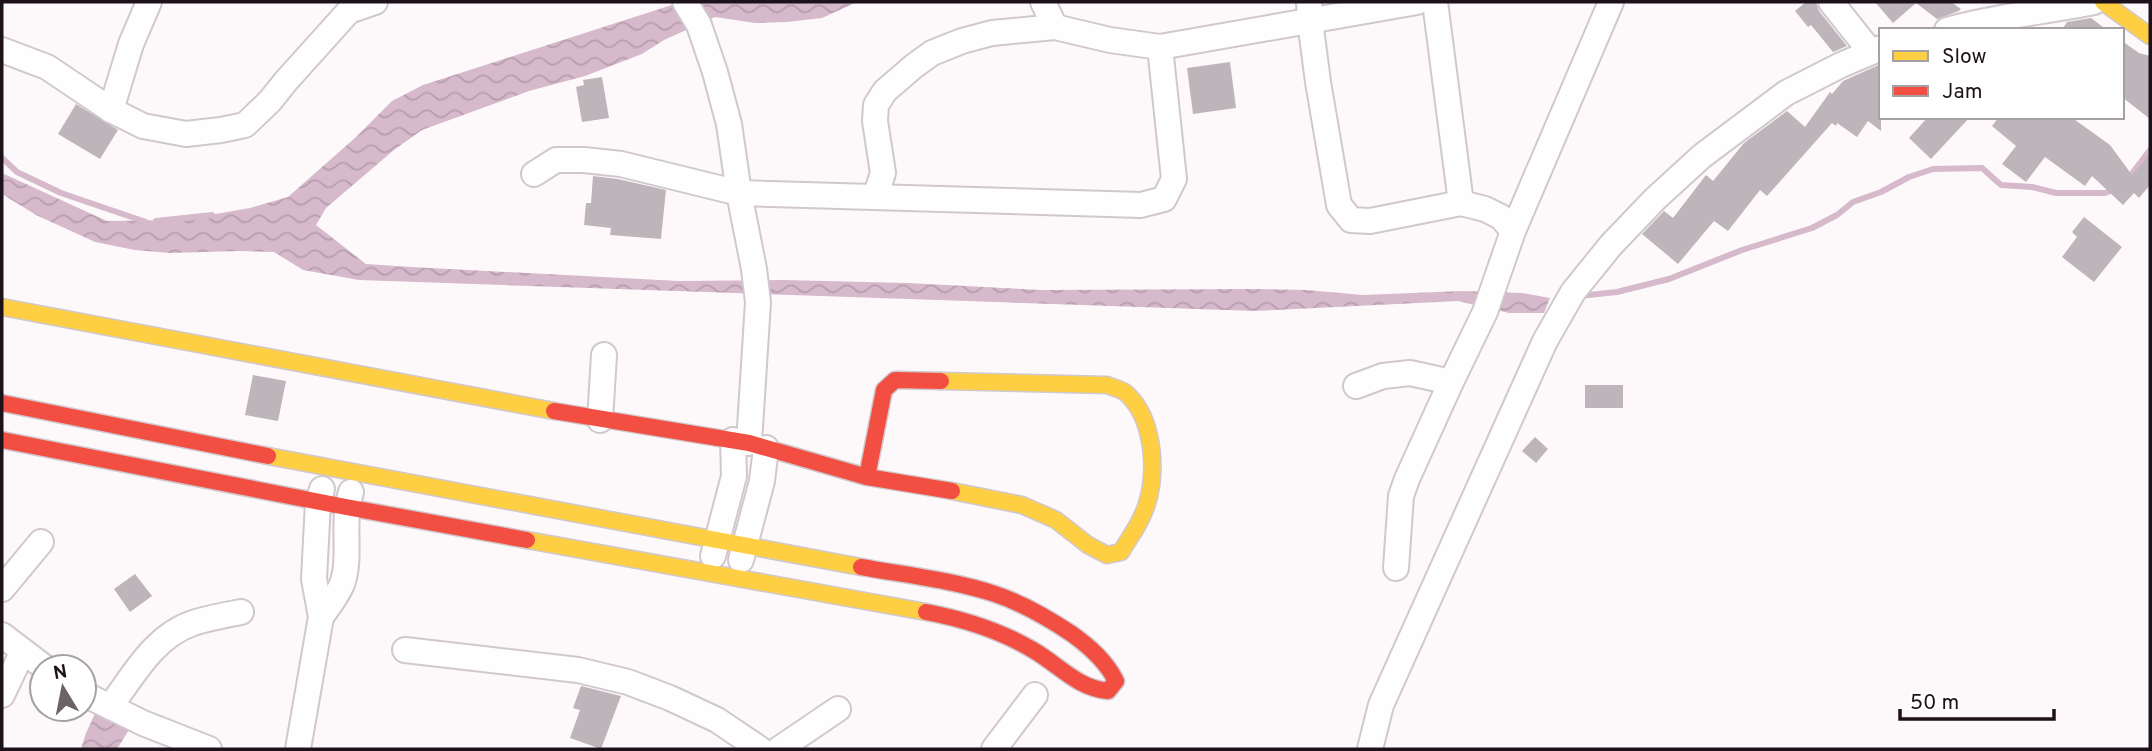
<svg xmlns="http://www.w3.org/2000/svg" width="2152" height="751" font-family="Overpass,sans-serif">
<defs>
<pattern id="water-waves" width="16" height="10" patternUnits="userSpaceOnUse" patternTransform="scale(1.75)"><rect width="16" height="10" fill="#d6b9cb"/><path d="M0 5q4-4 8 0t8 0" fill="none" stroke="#b79eae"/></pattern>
</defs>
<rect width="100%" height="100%" fill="#fdf9fb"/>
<!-- water -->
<g fill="url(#water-waves)">
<path d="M681 2H857L822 18 787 22 755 23 715 17 664 40 642 54 585 76 529 91 422 130 394 150 326 208 316 225 366 264 411 267 679 281 783 280 908 283 1042 290 1253 289 1306 290 1363 295 1462 291 1522 293 1550 298 1544 313H1509L1458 301 1255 311 359 280 303 270 274 252 240 251 170 253 135 250 95 242 36 215 2 194V173L107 221 181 220 250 208 288 197 356 137 392 101 423 85Z"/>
<path d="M98 707 134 722 117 749H81L86 733Z"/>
</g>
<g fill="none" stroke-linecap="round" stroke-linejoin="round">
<!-- stream -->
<g stroke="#d6b9cb" stroke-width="6">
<path d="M2 158 17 172 61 193 146 222"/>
<path d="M2127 180 2150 150"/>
<path d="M156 221 212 215"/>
<path d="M1579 296 1617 292 1669 279 1742 250 1812 228 1837 215 1853 202 1881 192 1909 177 1933 169 1982 168 2001 185 2032 187 2056 193H2105L2116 189"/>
</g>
</g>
<!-- building -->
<g fill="#beb5bb">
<path d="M1806 2H1816L1819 11 1847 46 1833 52 1811 25 1808 27 1795 11Z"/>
<path d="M1875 2H1951L1961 9 1959 11 1937 19 1916 3 1893 23Z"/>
<path d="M2091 18 2107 30H2062L2067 22Z"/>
<path d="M2122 41 2139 53 2150 56V119L2122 97Z"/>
<path d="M1230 62 1236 108 1193 114 1187 68Z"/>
<path d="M1881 64V131L1868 121 1857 137 1837 123 1836 126 1832 123 1767 196 1760 190 1728 231 1714 221 1678 264 1642 234 1664 211 1673 218 1706 175 1713 181 1744 143 1787 111 1805 127 1830 92 1832 94 1843 81Z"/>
<path d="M602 77 609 118 582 122 576 87 584 85 583 80Z"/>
<path d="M76 104 118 130 100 159 58 134Z"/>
<path d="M1928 117H1970L1931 159 1909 138Z"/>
<path d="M1999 117H2071L2110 145 2132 175 2150 154V185L2139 198 2134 193 2123 205 2092 176 2085 186 2045 157 2026 182 2002 164 2016 146 1992 126Z"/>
<path d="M593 176 618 179 666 190 661 239 610 235 611 228 584 225 586 203H591Z"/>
<path d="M2084 217 2122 247 2094 282 2062 257 2077 237 2072 232Z"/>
<path d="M253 375 286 381 278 421 245 415Z"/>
<rect x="1585" y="385" width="38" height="23"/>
<path d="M1535 437 1548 449 1536 463 1522 451Z"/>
<path d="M135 574 152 596 130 612 114 589Z"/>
<path d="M581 686 621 696 601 749 570 738 580 710 573 708Z"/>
</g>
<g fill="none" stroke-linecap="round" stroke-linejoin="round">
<!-- street casing -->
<g stroke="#d0c8cd" stroke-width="28">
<g id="street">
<path d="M685 2 699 25 715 72 729 124 739 193 754 269 758 302 749 443"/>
<path d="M1043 2 1055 27"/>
<path d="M1309 2 1310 21 1318 82 1339 205 1351 220 1370 221 1461 203 1485 209 1501 217 1513 231"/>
<path d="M1435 2 1461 203"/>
<path d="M1831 2 1870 51"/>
<path d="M1947 30C1995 16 2045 12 2094 2"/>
<path d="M2 50 47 67 111 110 143 126 186 134 221 130 245 125 270 101 286 81 349 11 375 2"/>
<path d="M111 110 131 44 149 2"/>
<path d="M534 174 556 160H584L621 164 739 193 1141 205 1164 199 1174 179 1160 47"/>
<path d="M875 197 883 173 875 121 876 105 885 91 914 66 932 53 962 41 992 33 1055 27 1110 40 1160 47 1417 2"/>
<path d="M1356 386 1383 376 1410 373 1451 382"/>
<path d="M600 420 604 355"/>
<path d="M713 556 734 476 733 440"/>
<path d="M741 560 762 481 766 448"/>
<path d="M1396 568 1401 496 1407 479 1451 382 1485 312 1513 231 1611 2"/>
<path d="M2 589 41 542"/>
<path d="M321 617C328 607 337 596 342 584 352 557 341 522 351 492"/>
<path d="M2 635 44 667"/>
<path d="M405 650 578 670 628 682 670 698 717 720 760 749"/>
<path d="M84 694 143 723 209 749"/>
<path d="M2 695 22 653"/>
<path d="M110 707C133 676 154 636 193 623 208 618 225 615 241 612"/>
<path d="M298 749 321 617 314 579 318 502 322 489"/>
<path d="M779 749 838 709"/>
<path d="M994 749 1035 695"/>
<path d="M1370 749 1381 705 1545 341 1573 292 1611 245 1655 199 1702 156 1786 93 1841 65 1881 48"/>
</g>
</g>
<!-- slow casing -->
<g stroke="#d0c8cd" stroke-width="19">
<g id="slow">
<path d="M2103 2 2150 36"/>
<path d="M2 307 554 411"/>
<path d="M941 381 1107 385C1114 388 1122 389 1127 394 1155 420 1159 480 1143 514 1138 527 1128 540 1121 552L1107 555 1088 545 1056 520 1022 505 952 491"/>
<path d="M268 456 861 567"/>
<path d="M527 540 926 612"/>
</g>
</g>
<!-- jam casing -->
<g stroke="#d0c8cd" stroke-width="19">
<g id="jam">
<path d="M2 403 268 456"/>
<path d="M554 411 749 443 867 477 952 491"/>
<path d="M2 440 346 507 527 540"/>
<path d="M867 477 884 390 895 380 941 381"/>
<path d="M861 567C906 575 952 580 995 594 1022 603 1048 618 1072 634 1090 647 1106 661 1116 681L1108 691C1077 688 1059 665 1033 650 1001 631 963 619 926 612"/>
</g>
</g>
<!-- street -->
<use href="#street" stroke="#fffefe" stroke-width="24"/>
<!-- slow -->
<use href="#slow" stroke="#ffcf43" stroke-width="16"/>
<!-- jam -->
<use href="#jam" stroke="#f24e42" stroke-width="16"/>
</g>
<!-- border -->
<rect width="2152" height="751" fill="none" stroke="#1e121a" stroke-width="7"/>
<!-- legend -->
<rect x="1879" y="28" width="245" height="91" fill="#ffffff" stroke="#a5a0a3" stroke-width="2"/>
<rect x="1893" y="51" width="35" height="10" fill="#ffcf43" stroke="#a5a0a3" stroke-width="2"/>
<text x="1942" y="63" font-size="21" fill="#1e121a">Slow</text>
<rect x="1893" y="86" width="35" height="10" fill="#f24e42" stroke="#a5a0a3" stroke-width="2"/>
<text x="1942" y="98" font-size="21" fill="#1e121a">Jam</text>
<!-- north arrow -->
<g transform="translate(63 688) rotate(350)"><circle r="33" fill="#ffffff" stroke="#a5a0a3" stroke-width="2"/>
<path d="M0-5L12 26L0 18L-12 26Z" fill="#6c6369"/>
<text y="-10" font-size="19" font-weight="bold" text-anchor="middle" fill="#1e121a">N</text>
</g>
<!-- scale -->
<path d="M1900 709v10h154v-10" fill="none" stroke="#1e121a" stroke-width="3.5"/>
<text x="1910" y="709" font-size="21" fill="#1e121a" stroke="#ffffff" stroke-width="5" paint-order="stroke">50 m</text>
</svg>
